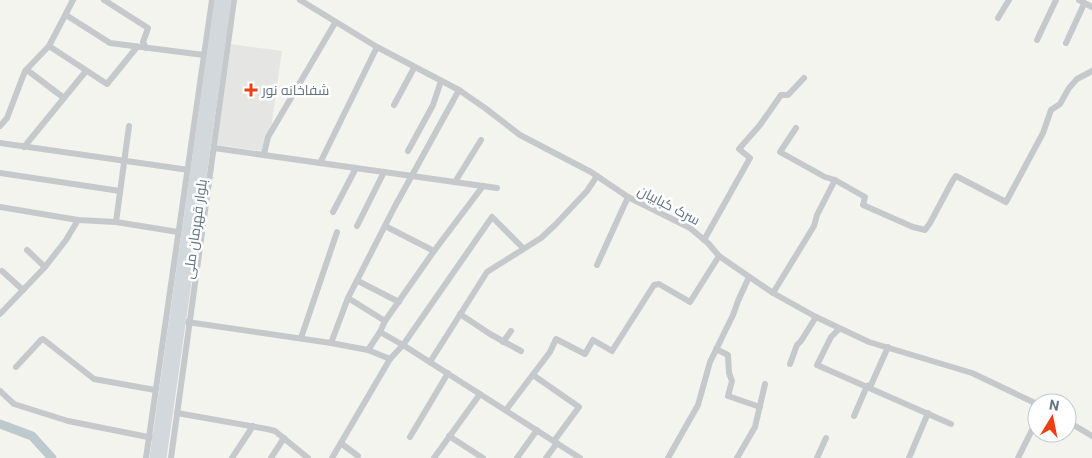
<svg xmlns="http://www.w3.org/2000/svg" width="1092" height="458" font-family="Roboto,Cairo,sans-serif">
<rect width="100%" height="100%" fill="#f4f4ef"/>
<!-- built -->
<path fill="#e5e6e3" d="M231 44 282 51 271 129 262 151 217 145Z"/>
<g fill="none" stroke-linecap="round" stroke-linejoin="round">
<!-- river -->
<path stroke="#bcc9cd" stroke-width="9" d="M0 424 32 436 52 458"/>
<!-- minor -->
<g stroke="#c6c9cc" stroke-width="6">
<path d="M104 0 148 28 143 42 146 48"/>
<path d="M300 0 377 47 459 90 485 108 520 135 591 172 628 197 690 228 708 243 719 256 773 293 816 317 869 342 972 373 1037 404"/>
<path d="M1079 0 1092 7"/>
<path d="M66 15 110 43 204 55"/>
<path d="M998 18 1009 0"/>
<path d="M1037 40 1056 0"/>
<path d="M1066 43 1084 4"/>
<path d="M49 46 107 84 137 47"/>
<path d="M27 70 64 98"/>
<path d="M394 105 414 68"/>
<path d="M0 126 7 118 25 71 49 46 73 0"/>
<path d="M0 143 189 170"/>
<path d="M24 147 86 71"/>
<path d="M214 148 497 188"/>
<path d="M408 151 433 105 441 81"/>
<path d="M264 154 268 137 335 23"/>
<path d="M320 163 377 47"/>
<path d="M0 173 120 191"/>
<path d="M835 180 865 197 863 205 913 227 925 230 930 223 953 180 956 176 1006 202 1043 133 1051 110 1060 104 1069 88 1077 79 1092 71"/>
<path d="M455 182 481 140"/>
<path d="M0 207 78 220 116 222 178 232"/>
<path d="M333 212 356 168"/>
<path d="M116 222 129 126"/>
<path d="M357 226 384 172"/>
<path d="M385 226 434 251"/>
<path d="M704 240 750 158 739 149 760 125 781 95H788L804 78"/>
<path d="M27 250 45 267"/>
<path d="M597 265 628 197"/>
<path d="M2 271 23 290"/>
<path d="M358 281 399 302"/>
<path d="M773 293 814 226 817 215 835 180 825 177 780 152 796 128"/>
<path d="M348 298 385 321"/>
<path d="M0 314 45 267 66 240 78 220"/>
<path d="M460 314 490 334 521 351"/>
<path d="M187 322 331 343 368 350 390 359"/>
<path d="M839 329 831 337 817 365 951 424"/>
<path d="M380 332 403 345 580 458"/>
<path d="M301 338 337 232"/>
<path d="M503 342 511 331"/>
<path d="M331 343 348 298 394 208 459 90"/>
<path d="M716 349 728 355 729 373 732 381 728 396 760 407"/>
<path d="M368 350 380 332 385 321 434 251 483 186"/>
<path d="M430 362 487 272 541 238 555 225 587 191 597 176"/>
<path d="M790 364 797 345 801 341 816 317"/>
<path d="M16 367 41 340 43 339 94 379 155 390"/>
<path d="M533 375 579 407 554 441"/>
<path d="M0 391 14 404 68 421 153 438"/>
<path d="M506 410 550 352 556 339 585 354 593 340 612 351 654 285 659 284 690 302 719 256"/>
<path d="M177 413 267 429 275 431 308 458"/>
<path d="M854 416 867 386 871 385 888 347"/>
<path d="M1067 421 1092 436"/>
<path d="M449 436 483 458"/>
<path d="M410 437 448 373"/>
<path d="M342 444 358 456"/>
<path d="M146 458 212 0"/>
<path d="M171 458 234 0"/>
<path d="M232 458 253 426"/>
<path d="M271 458 284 438"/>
<path d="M332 458 390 359 403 345 492 217 523 248"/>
<path d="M434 458 480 394"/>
<path d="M517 458 537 430"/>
<path d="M546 458 557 443"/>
<path d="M668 458 698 405 710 362 733 315 738 301 749 277"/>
<path d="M737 458 755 427 765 384"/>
<path d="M817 458 826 438"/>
<path d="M909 458 928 413"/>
<path d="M1018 458 1037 420"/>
</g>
<!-- highway -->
<g stroke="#d2d8dc" stroke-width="9">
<path d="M154 458 219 0"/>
<path d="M162 458 227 0"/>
</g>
</g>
<!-- markers -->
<path fill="#f03e14" stroke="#fff" stroke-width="2" d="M248.5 82.5h5v5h5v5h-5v5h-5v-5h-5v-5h5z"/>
<g text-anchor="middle" stroke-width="5" stroke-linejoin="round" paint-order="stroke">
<!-- poi labels -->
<g font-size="14" fill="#617583" stroke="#fff" text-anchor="start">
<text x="262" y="95">شفاخانه نور</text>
</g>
<!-- street labels -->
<g font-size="14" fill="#617583" stroke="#fff">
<text transform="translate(669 205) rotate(28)" y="5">سرک کبابیان</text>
<text transform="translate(195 229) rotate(-82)" y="5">بلوار قهرمان ملی</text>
</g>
</g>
<!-- north arrow -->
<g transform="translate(1052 418) rotate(10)"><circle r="24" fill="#ffffff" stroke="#c0c8cd"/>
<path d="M0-4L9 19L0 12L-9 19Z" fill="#f03e14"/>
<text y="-8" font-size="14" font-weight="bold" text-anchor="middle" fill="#617583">N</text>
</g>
</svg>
